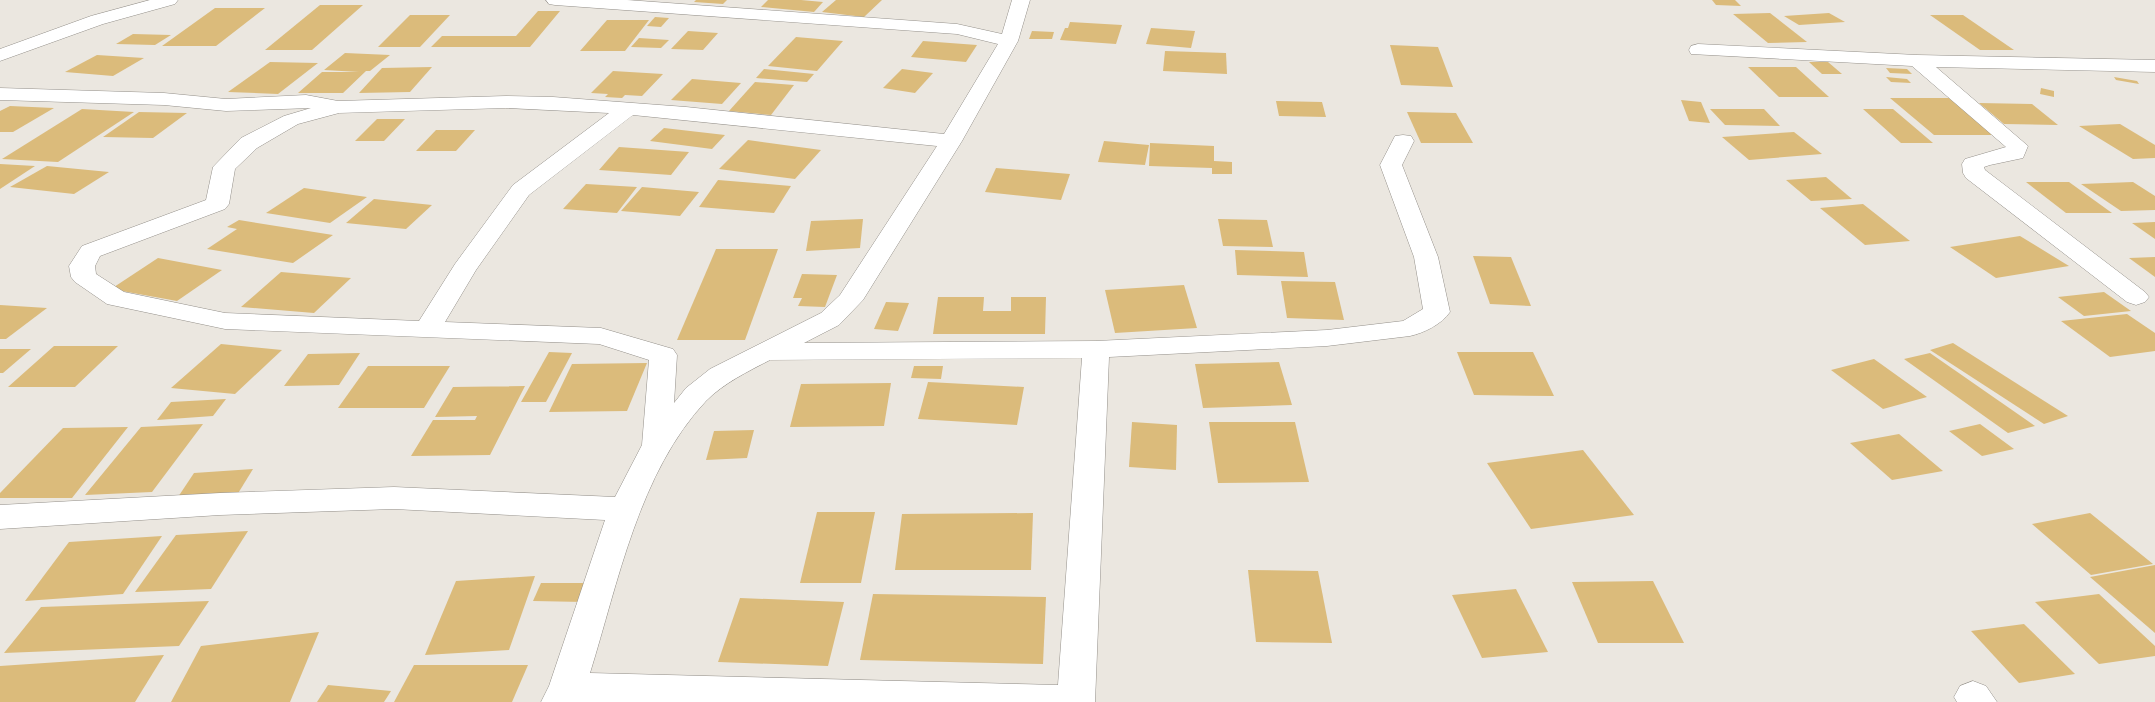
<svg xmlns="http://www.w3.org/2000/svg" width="2155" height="702" font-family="Barlow,sans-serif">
<rect width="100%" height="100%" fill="#ebe7e0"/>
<!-- building -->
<g fill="#dbbb7b">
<path d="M696 0H727L723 4 694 2Z"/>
<path d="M768 0H801L823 2 814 12 761 7Z"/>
<path d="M836 0H882L864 17 822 12Z"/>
<path d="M1712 0H1735L1741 6 1716 5Z"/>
<path d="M320 5H363L312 50H265Z"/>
<path d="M215 8H265L216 46H162Z"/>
<path d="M538 11H560L530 47H431L442 36H516Z"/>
<path d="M1770 13 1807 42 1768 43 1733 14Z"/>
<path d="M1829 13 1845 22 1799 25 1784 16Z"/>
<path d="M410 15H450L420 47H378Z"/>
<path d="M1930 15H1963L2014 50H1980Z"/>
<path d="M655 17 669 18 661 27 647 26Z"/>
<path d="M607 20H649L625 51H580Z"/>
<path d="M1070 22 1122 25 1116 44 1060 40 1065 28H1068Z"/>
<path d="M1151 28 1195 31 1191 48 1146 44Z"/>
<path d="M688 31 718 33 703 50 671 49Z"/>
<path d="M1032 31 1054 32 1052 39H1029Z"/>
<path d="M133 34 171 35 155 45 116 44Z"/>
<path d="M796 37 843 41 817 71 768 66Z"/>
<path d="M639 38 669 40 661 48 631 47Z"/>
<path d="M923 41 977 45 966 62 911 57Z"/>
<path d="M1390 45 1438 47 1453 87 1401 85Z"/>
<path d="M1165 51 1226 53 1227 74 1163 71Z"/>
<path d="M345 53 390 55 370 71H366L343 93H298L322 72H359L324 70Z"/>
<path d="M97 55 144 58 113 76 65 72Z"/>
<path d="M270 62 318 63 278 94 228 92Z"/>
<path d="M1809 62H1828L1842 74H1822Z"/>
<path d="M432 67 410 92 359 93 382 68Z"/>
<path d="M1748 67H1796L1829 97H1779Z"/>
<path d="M1886 68 1907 69 1912 74 1890 73Z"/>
<path d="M764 69 814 74 807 82 756 78Z"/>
<path d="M902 69 933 73 915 93 883 88Z"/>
<path d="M613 71 663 74 642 96 625 95 622 98 605 97 608 94 591 93Z"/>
<path d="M1886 77 1907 79 1911 83 1891 82Z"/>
<path d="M2114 77 2137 81 2139 84 2116 80Z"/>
<path d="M692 79 741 83 722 104 671 100Z"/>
<path d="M755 82 794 85 771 115 729 111Z"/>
<path d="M2041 88 2054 91V97L2040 94Z"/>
<path d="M1890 98H1949L1996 135H1934Z"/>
<path d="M1681 100 1701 102 1710 123 1689 121Z"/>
<path d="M1276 101 1322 102 1326 117 1279 116Z"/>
<path d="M1979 103 2032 104 2058 125 2004 124Z"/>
<path d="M10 106 54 108 13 132H0V111Z"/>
<path d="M82 109 134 112 58 162 2 159Z"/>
<path d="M1710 109H1764L1780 126 1725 125Z"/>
<path d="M1863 109H1893L1933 143H1901Z"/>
<path d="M139 112 187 113 153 138 103 137Z"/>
<path d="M1407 112 1456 113 1473 143H1421Z"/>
<path d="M377 119H405L384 141H355Z"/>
<path d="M2120 124 2155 145V158L2133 159 2079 126Z"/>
<path d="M664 128 725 135 712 149 650 141Z"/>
<path d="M436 130H475L456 151H416Z"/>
<path d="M1794 132 1822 154 1749 160 1722 137Z"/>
<path d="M748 140 821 150 795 179 719 169Z"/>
<path d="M1104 141 1149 145 1145 165 1098 162Z"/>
<path d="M1150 143 1214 146V161L1232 162V174H1212V168L1149 166Z"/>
<path d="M619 147 689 152 671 175 599 170Z"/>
<path d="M0 164 35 166 0 189Z"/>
<path d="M47 166 109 172 74 194 10 187Z"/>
<path d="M996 168 1070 174 1061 200 985 192Z"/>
<path d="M1826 177 1852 199 1811 201 1786 180Z"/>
<path d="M718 180 791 186 774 213 699 207Z"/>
<path d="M2026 182H2069L2112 213H2066Z"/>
<path d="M2133 182 2155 196V210L2121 211 2081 184Z"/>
<path d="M586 184 637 187 617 213 563 209Z"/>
<path d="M642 187 699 192 680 216 621 211Z"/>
<path d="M304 188 367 197 330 223 266 213Z"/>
<path d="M374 199 432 205 406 229 346 223Z"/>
<path d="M1863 204 1910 241 1865 245 1820 208Z"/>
<path d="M863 219 860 248 806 251 811 221Z"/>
<path d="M1218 219 1267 220 1273 247 1223 246Z"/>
<path d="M239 220 333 235 293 263 207 249 237 229 227 227Z"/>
<path d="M2155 222V239L2132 223Z"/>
<path d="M2020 236 2069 266 1996 278 1950 247Z"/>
<path d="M716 249H778L745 340H677Z"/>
<path d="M1235 250 1304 252 1308 277 1237 275Z"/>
<path d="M1473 256 1511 257 1531 306 1490 304Z"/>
<path d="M2155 257V277L2129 258Z"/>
<path d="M158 258 222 270 177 301 111 289Z"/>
<path d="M281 272 351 278 314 313 241 307Z"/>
<path d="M802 274 837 275 825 307 798 306 802 298H793Z"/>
<path d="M1281 281 1335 282 1344 320 1287 318Z"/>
<path d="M1184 285 1197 328 1115 333 1105 290Z"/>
<path d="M2104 292 2131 311 2084 316 2058 297Z"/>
<path d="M938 297H984L983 311H1011V297H1046L1045 334H933Z"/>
<path d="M886 302 909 303 898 331 874 329Z"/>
<path d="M0 305 47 308 6 339H0Z"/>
<path d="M2127 314 2155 333V351L2110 357 2061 321Z"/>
<path d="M1953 343 2068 416 2044 424 1930 350Z"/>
<path d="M221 344 282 350 235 394 171 388Z"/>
<path d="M54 346H118L75 387H8Z"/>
<path d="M0 349H31L3 373H0Z"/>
<path d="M549 352 572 353 546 402H521Z"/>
<path d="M1457 352H1533L1554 396 1474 395Z"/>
<path d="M360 353 339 385 284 386 308 354Z"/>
<path d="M1930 353 2035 426 2008 433 1904 359Z"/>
<path d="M1874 359 1927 397 1883 409 1831 370Z"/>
<path d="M1279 362 1292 405 1203 408 1195 364Z"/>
<path d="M647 363 627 411 549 412 572 364Z"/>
<path d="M368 366H450L424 408H338Z"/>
<path d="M914 366H943L941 379 911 378Z"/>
<path d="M928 382 1024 387 1017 425 918 419Z"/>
<path d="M891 383 884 426 790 427 801 384Z"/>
<path d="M525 386 490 455 411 456 433 420H475L477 416 435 417 453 387Z"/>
<path d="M226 399 213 416 157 420 171 402Z"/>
<path d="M1132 422 1177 425 1176 470 1129 467Z"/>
<path d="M1209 422H1295L1309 482 1218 483Z"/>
<path d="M203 424 152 492 85 495 141 427Z"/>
<path d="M1980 424 2014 449 1982 456 1949 431Z"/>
<path d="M128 427 72 498H0V493L63 428Z"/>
<path d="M754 430 747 458 706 460 714 431Z"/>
<path d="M1899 434 1943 471 1892 480 1850 443Z"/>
<path d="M1583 450 1634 515 1531 529 1487 463Z"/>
<path d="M253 469 237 495 176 500 194 473Z"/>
<path d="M817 512H875L861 583H800Z"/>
<path d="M1033 513 1031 570H895L902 514Z"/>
<path d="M2090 513 2153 564 2091 575 2032 524Z"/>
<path d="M248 531 211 589 135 592 176 535Z"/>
<path d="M162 536 123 594 25 601 69 542Z"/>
<path d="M2155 565V633L2090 577Z"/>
<path d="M1248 570 1318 571 1332 643 1256 642Z"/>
<path d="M535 576 509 650 425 655 456 581Z"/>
<path d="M1653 581 1684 643H1598L1572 582Z"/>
<path d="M541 583H592L584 602 533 601Z"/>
<path d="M1516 589 1548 652 1482 658 1452 595Z"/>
<path d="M873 594 1046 597 1043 664 860 660Z"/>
<path d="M2099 594 2155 646V656L2099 664 2035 602Z"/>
<path d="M740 598 844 602 828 666 718 662Z"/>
<path d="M209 601 179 646 4 653 41 607Z"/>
<path d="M2024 624 2075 674 2019 683 1971 631Z"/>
<path d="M319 632 290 702H171L201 646Z"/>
<path d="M164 655 135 702H0V666Z"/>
<path d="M414 665H528L512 702H394Z"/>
<path d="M328 685 391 691 384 702H317Z"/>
</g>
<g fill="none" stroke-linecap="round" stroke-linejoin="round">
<!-- minor casing -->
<g stroke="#94908a" stroke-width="1">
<g id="minor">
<path d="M150 0H178L175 4 103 24 0 61V49L91 16Z"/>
<path d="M546 0H627L957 24 1002 34 1012 0H1030L1018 41 962 141 863 300 839 325 804 343 1096 341 1327 330 1403 321 1423 309 1414 257 1380 165 1395 136 1403 135 1411 136 1414 141 1402 165 1438 257 1450 312C1442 324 1424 333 1410 336L1327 346 1109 357 1095 702H541L549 686 605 520 394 509 220 515 0 529V505L220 493 394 487 615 497 642 445 649 360 599 344 225 329 107 304 75 282 71 277 69 266 82 246 206 200 213 167 241 138 284 116 311 108 226 111 164 105 0 100V88L164 93 226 99 306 95 338 101 506 96 553 97 686 107 944 134 998 44 957 34 555 5 549 4ZM506 108 609 113 513 185 455 264 419 321 225 313 124 292 96 274 95 266 100 256 225 209 229 204 235 169 257 148 298 124 339 113ZM633 115 937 146 840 295 821 313 710 369 686 388 674 403 677 355 673 349 601 328 445 322 476 270 529 195ZM1082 358 1058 685 590 673C618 583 639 472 706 401 724 383 747 372 770 360Z"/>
<path d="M1698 44 1917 55 2155 60V72L1936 67 2028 146 2023 158 1990 165 1984 167 1985 170 2145 292 2149 297 2145 302 2136 305 2127 302 1966 178 1963 173 1962 164 1965 159 2006 147 1912 66 1691 54 1689 50 1691 46Z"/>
<path d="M1973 681 1986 686 1997 702H1957L1954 697 1960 686Z"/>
</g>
</g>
<!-- minor -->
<use href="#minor" fill="#fff" fill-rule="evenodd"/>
</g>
</svg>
